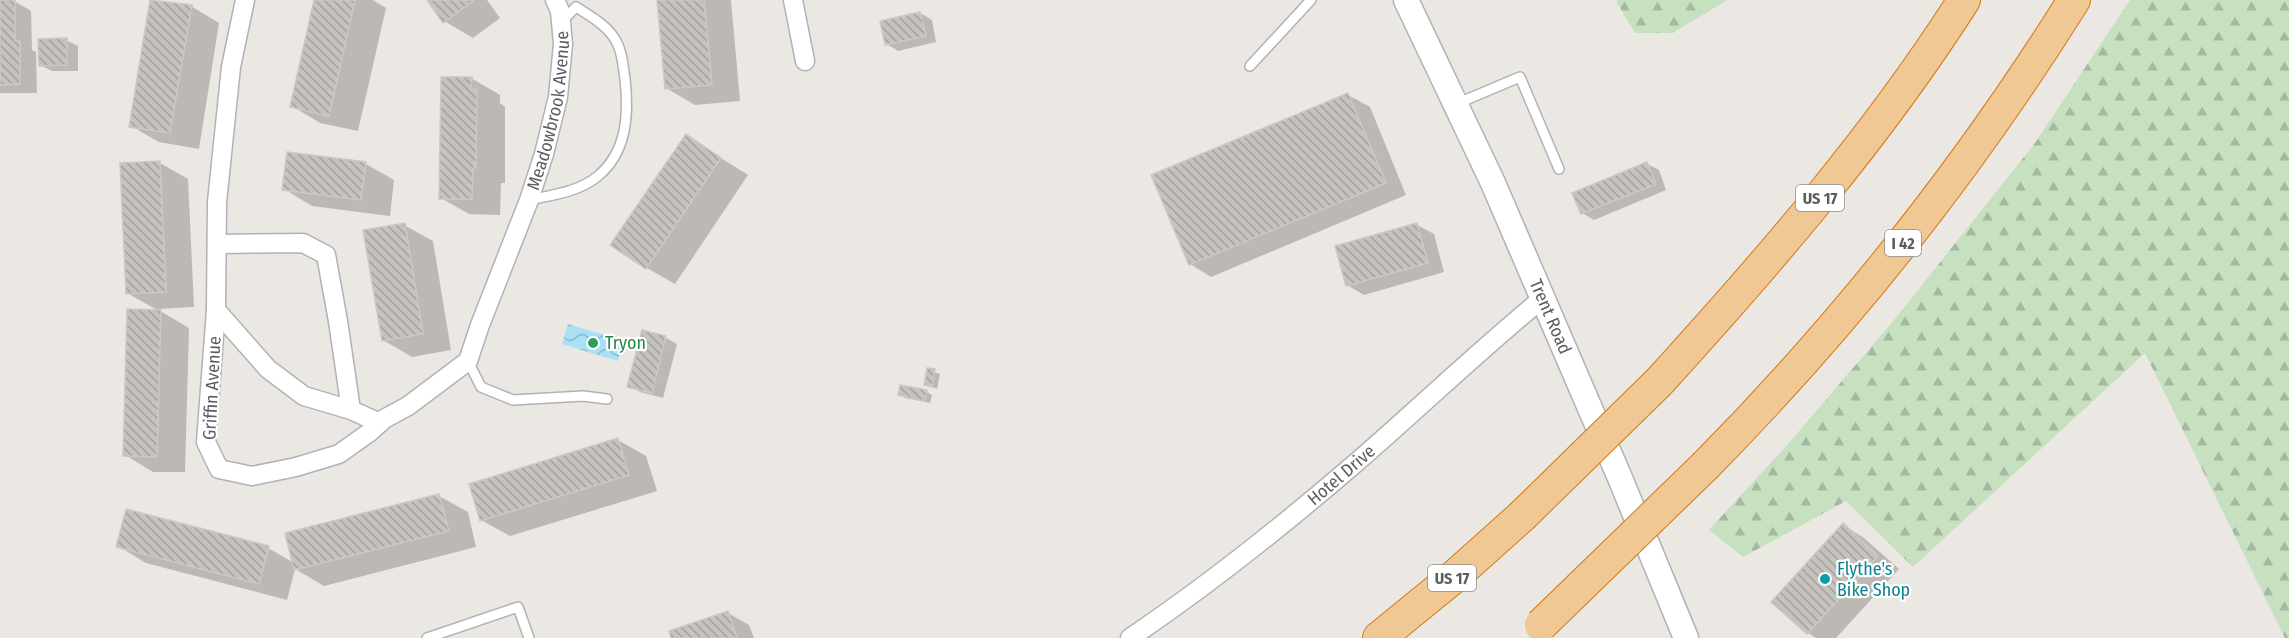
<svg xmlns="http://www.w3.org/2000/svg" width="2289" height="638" font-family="'Fira Sans Condensed',sans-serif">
<defs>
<pattern id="forest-firs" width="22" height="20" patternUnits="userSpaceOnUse" patternTransform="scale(1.5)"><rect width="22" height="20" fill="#c6e0c0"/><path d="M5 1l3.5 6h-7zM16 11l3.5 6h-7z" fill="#a4b99f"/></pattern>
<pattern id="water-waves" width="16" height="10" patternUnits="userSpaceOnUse" patternTransform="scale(1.5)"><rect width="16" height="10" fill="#a8e1f5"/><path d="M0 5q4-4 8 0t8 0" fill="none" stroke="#8cbaca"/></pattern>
<pattern id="building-back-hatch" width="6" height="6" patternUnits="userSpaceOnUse" patternTransform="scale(1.5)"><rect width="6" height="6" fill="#c6c2be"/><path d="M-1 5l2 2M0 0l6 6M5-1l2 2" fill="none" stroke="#a4a19e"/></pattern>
</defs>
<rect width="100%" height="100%" fill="#ebe7e2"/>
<!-- forest -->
<g fill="url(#forest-firs)">
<path d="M1617 0H1727L1673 33H1635L1617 3Z"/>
<path d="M2130 0H2289V638H2285L2145 353 1913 567 1846 501 1743 557 1709 530 1788 444 1895 319 2035 143Z"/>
</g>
<!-- water -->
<path fill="url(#water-waves)" d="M568 324 624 341 618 361 562 344Z"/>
<!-- shadow -->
<g fill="#0003">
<path d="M151 0 191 6 219 23 199 149 159 142 131 126Z"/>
<path d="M316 0H373L386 8 358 131 320 123 292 106Z"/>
<path d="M429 0H487L500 18 473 38 444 21Z"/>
<path d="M658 0H731L740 101 695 105 666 88Z"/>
<path d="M0 1H14L31 11 32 50 36 52 37 93H0Z"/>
<path d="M920 13 932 20 936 42 898 51 887 44Z"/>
<path d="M66 40 78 46V71H52L40 65Z"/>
<path d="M471 78 500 95V103L505 107V183H501L500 215 469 214 441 198Z"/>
<path d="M1348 95 1370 107 1406 195 1211 277 1190 264Z"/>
<path d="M686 136 748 175 675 284 647 268Z"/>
<path d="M288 154 366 164 394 180 390 216 312 206 284 189Z"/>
<path d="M160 163 188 179 194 307 157 309 189 328 185 472H153L125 455 159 311 127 293Z"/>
<path d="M1647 164 1659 170 1666 190 1594 220 1582 213Z"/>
<path d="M404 225 433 241 451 350 412 357 383 340Z"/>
<path d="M1417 225 1434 234 1444 272 1364 295 1347 285Z"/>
<path d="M643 332 666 338 677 344 663 398 640 392 629 386Z"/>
<path d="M928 370 940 374 937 389 926 384Z"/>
<path d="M901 387 927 392 932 395 930 403 905 398 900 394Z"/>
<path d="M618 440 646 456 657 491 510 536 481 520Z"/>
<path d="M439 496 468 512 476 547 324 586 295 569 287 600 146 563 118 546 268 548 294 563Z"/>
<path d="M1843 525 1864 538 1899 569 1836 638H1816L1808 633Z"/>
<path d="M728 613 749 625 754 638H673Z"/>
</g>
<!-- building -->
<g fill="url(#building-back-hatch)" stroke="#cfc8c1" stroke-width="1.5">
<path d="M0 0H15V41H20V84L0 85Z"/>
<path d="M150 0 192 5 170 133 129 127Z"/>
<path d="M314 0H355L329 116 290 107Z"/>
<path d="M427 0H472L473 1 443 23Z"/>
<path d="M657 0H704L712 85 665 89Z"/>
<path d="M920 12 926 36 885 45 880 21Z"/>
<path d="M67 38V65L39 66 38 39Z"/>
<path d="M441 77H472L471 89H477L476 168H473L472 199H439Z"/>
<path d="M1348 93 1386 183 1189 265 1151 175Z"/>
<path d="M686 134 721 158 646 269 610 245Z"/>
<path d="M287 152 366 162 361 200 282 190Z"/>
<path d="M160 161 166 292 126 294 120 163Z"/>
<path d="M1647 162 1656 184 1581 214 1572 193Z"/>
<path d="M405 223 423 334 382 341 363 230Z"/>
<path d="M1417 223 1428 263 1346 286 1335 246Z"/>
<path d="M127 309 161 310 157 457 123 456Z"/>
<path d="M642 330 666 336 652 393 627 387Z"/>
<path d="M927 368 935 369 932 387 924 385Z"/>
<path d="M900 385 927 390 925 401 898 395Z"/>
<path d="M618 438 629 475 480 521 469 484Z"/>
<path d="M439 494 449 531 294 570 285 533Z"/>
<path d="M126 509 269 546 259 584 116 547Z"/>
<path d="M1843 523 1878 556 1807 634 1771 602Z"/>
<path d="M728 611 737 638H671L669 631Z"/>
</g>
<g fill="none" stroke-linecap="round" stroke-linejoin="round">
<!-- lane casing -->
<g stroke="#afb3b6" stroke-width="12">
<g id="lane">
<path d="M1250 66 1311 0"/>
<path d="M1456 104 1520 77 1559 169"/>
<path d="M529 200C552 195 579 192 598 176 627 152 629 114 625 79 623 67 623 54 617 43 610 27 590 16 576 7L561 22"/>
<path d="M468 361 481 387 513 400 583 396 607 399"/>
<path d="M427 638 518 607 529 638"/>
</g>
</g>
<!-- street casing -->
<g stroke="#afb3b6" stroke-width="21">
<g id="street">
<path id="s1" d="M245 0 231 67 217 202 216 310 206 442 219 469 252 476 296 467 339 454 370 432 384 419 408 406 468 361 480 325 529 200 544 154 558 97 563 44 560 11 555 0"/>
<path d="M793 0 805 61"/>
<path d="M217 244 303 243 326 255 338 321 351 410"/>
<path d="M216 310 268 369 304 396 351 410 380 423"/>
<path id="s2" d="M1130 638C1207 586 1280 528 1351 467 1415 412 1477 352 1543 298"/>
</g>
</g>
<!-- secondary casing -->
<g stroke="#aeb2b5" stroke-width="27">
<g id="secondary">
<path id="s3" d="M1406 0 1493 183 1620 478 1686 638"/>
</g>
</g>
<!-- highway casing -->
<g stroke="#d37819" stroke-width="34">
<g id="highway">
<path d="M1659 382C1769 261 1876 138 1964 0"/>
<path d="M1706 465C1845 324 1969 168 2074 0"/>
<path d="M1379 638 1455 576 1522 516"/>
</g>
</g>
<!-- lane -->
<use href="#lane" stroke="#fff" stroke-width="9"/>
<!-- street -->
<use href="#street" stroke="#fff" stroke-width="18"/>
<!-- secondary -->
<use href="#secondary" stroke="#fff" stroke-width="24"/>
<!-- highway -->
<use href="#highway" stroke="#f0c894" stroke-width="32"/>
<!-- highway-bridge casing -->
<g stroke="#d37819" stroke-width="34" stroke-linecap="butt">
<g id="highway-bridge">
<path d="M1522 516 1659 382"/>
<path d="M1541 625 1706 465"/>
</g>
</g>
<!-- highway-bridge -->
<use href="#highway-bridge" stroke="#f0c894" stroke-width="32"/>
</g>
<!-- markers -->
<circle fill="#2e9e5b" stroke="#fff" stroke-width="2" cx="593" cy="343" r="6"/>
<circle fill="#0f9aa8" stroke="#fff" stroke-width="2" cx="1825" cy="579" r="6"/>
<g text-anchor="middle" stroke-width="4.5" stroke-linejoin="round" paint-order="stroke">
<!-- shield labels -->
<g fill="#fff" stroke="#8c8e90" stroke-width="1.5">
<rect x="1796" y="185" width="48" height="26" rx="4.5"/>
<rect x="1885" y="230" width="36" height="26" rx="4.5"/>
<rect x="1428" y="565" width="48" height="26" rx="4.5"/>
</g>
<g font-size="16" font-weight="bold" fill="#5a5e61">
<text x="1820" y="204">US 17</text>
<text x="1903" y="249">I 42</text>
<text x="1452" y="584">US 17</text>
</g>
<!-- street labels -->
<g font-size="18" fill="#5a5e61" stroke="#fff">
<text dy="6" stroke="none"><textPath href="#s1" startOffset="1022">Meadowbrook Avenue</textPath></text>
<text dy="6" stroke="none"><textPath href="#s3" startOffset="348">Trent Road</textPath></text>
<text transform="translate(212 388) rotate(-87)" y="6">Griffin Avenue</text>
<text dy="6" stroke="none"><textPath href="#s2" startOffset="267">Hotel Drive</textPath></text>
</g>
<!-- leisure labels -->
<g font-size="18" fill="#27864d" stroke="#fff" text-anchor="start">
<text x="605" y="349">Tryon</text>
</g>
<!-- culture labels -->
<g font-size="18" fill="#0d838f" stroke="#fff" text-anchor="start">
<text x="1837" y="575">Flythe's<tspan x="1837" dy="21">Bike Shop</tspan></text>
</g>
</g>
</svg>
